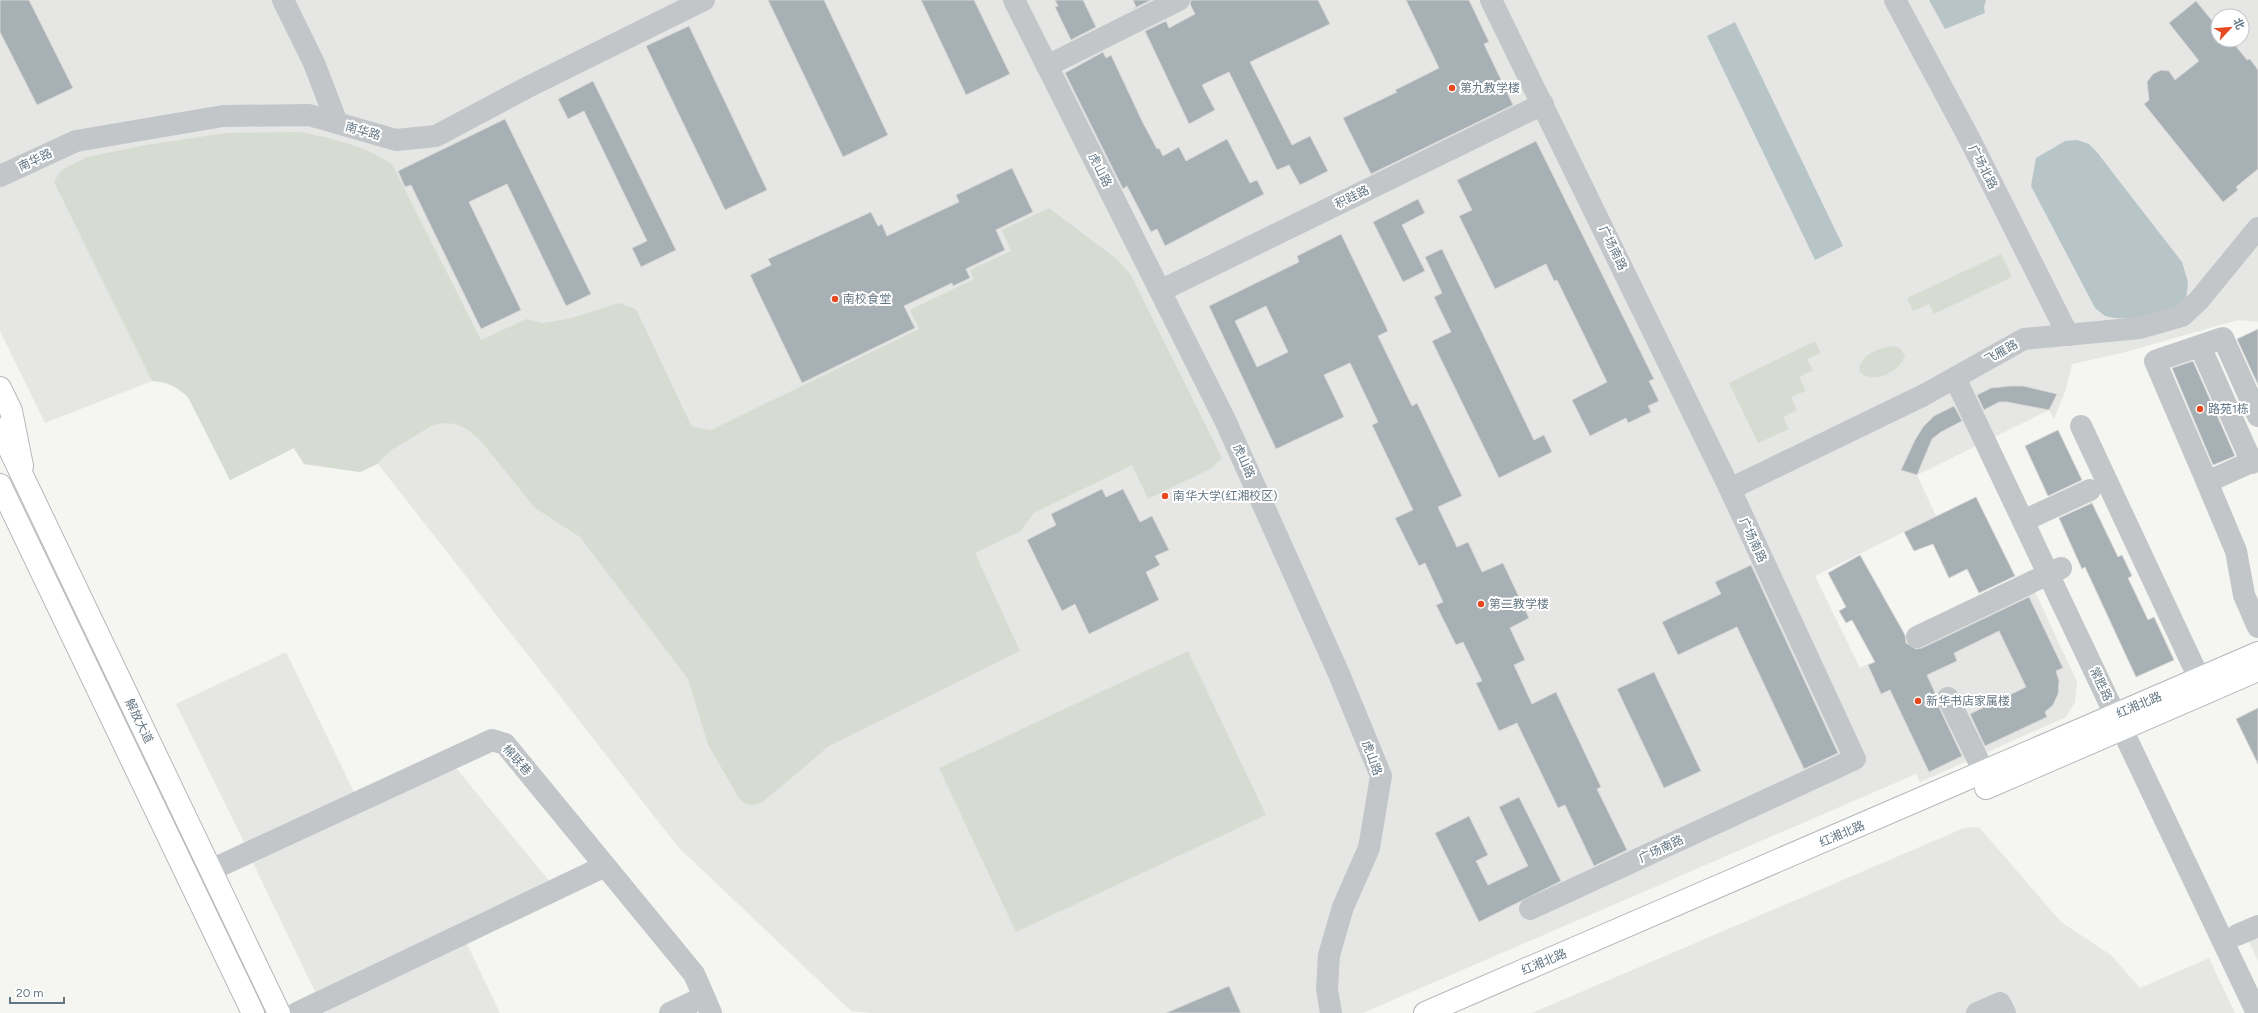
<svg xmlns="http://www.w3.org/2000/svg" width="2258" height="1013" font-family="Figtree,'Noto Sans SC',sans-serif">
<rect width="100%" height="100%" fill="#f5f5f1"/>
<!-- built -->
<g fill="#e6e7e5" fill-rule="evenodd">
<path d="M0 0H2258V322L2238 320 2122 353 2072 364 2066 389 2054 419 2049 410 1917 475 1936 516 1815 576 1860 668 2032 585 2077 682 2075 702 2066 717 1920 782 1916 774 1363 1013H871L851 1011 679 848 378 464 360 472 304 464 294 448 230 480 188 397 178 387 164 382 152 381 45 423 0 331ZM2218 16H2242V40H2218Z"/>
<path d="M286 652 354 792 245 844 176 704Z"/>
<path d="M456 768 551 883 317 996 253 863Z"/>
<path d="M1979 827 2061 922 2111 955 2140 988 2209 958 2235 1013H1532L1964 828Z"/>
<path d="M2258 931V961L2246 936Z"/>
<path d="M465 940 500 1013H325L322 1008Z"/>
</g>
<!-- green -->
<g fill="#d6dcd2">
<path d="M300 132C331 138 366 146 392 164L481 340 526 319 543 323 568 319 619 303 636 309 692 427 711 430 919 329 910 310 974 279 970 270 1011 251 1002 230 1049 208 1118 260 1131 275 1222 458 1212 468 1148 499 1132 465 1034 513 1021 531 975 553 1020 651 829 746 764 801C753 807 748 807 739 798L708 745 688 679 580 537 535 508 481 441 467 429 455 424 444 423 433 425 390 451 377 464 360 472 304 464 294 448 230 480 188 397C177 387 168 382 152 381L54 182 61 170 87 157 146 145 226 133Z"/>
<path d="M2001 254 2012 277 1934 314 1929 304 1913 311 1907 298Z"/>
<path d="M1815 341 1821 353 1807 359 1813 370 1799 377 1806 391 1791 397 1797 410 1783 417 1789 429 1758 443 1729 383Z"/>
<path d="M1894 346 1900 348 1905 356C1900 371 1873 386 1860 372L1859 367C1865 352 1879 348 1894 346Z"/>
<path d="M1188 651 1266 815 1016 932 939 768Z"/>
</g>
<!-- water -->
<g fill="#b8c5c8">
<path d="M1929 0H1986L1984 7 1985 13 1945 29Z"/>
<path d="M1735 22 1843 246 1815 260 1707 36Z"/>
<path d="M2077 140 2089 144 2096 151 2182 262 2188 282 2186 300 2176 310 2142 319 2114 318 2105 316 2095 308 2031 186 2036 158 2065 141Z"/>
</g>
<!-- building -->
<g fill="#a7b0b5" stroke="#d7d6d4" fill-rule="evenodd">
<path d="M0 0H29L73 88 37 105 0 32Z"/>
<path d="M768 0H824L888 135 843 157Z"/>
<path d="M921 0H974L1010 74 966 95Z"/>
<path d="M1055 0H1083L1096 27 1071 40 1055 7 1058 6Z"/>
<path d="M1133 0H1151L1133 9 1136 7Z"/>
<path d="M1191 0H1318L1330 24 1250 62 1292 145 1310 136 1328 171 1300 185 1289 165 1277 170 1229 72 1202 85 1215 110 1189 124 1145 31 1166 21 1169 28 1195 14 1190 4Z"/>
<path d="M1406 0H1469L1489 42 1484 44 1513 105 1371 174 1343 118 1397 92 1395 90 1439 68Z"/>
<path d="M2196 1 2218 28V40H2231L2247 60 2250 59 2258 70V169L2236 187 2238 190 2223 202 2144 104 2149 100 2147 82 2153 74 2161 70 2169 71 2175 80 2199 61 2169 23Z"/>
<path d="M689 26 767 190 725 210 646 46Z"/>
<path d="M1103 52 1106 58 1111 55 1143 123 1157 149 1159 148 1163 156 1179 147 1186 161 1227 139 1250 183 1257 180 1264 194 1165 246 1157 229 1151 232 1127 186 1123 189 1065 73Z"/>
<path d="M593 81 676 250 641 267 632 248 647 241 584 111 568 119 558 99Z"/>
<path d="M505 119 591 294 566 306 507 184 469 202 521 310 481 329 411 185 405 187 398 171Z"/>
<path d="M1536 141 1654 379 1649 381 1659 401 1648 406 1651 412 1628 423 1626 418 1590 436 1572 400 1607 382 1557 280 1554 281 1546 264 1495 289 1459 216 1472 210 1457 180Z"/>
<path d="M1012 168 1033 212 996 230 1005 250 966 269 970 278 953 286 952 283 904 306 915 328 802 383 750 275 771 265 768 259 871 212 878 226 882 224 887 236 959 202 956 195Z"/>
<path d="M1418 199 1425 213 1402 225 1425 271 1403 282 1373 222Z"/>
<path d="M1341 234 1388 331 1378 336 1412 406 1417 403 1462 496 1438 507 1457 547 1468 542 1482 572 1503 563 1529 618 1510 628 1525 660 1514 665 1532 704 1556 692 1601 787 1597 789 1627 850 1594 866 1565 805 1558 808 1517 723 1499 731 1476 683 1482 681 1463 642 1456 645 1436 605 1443 602 1425 563 1419 566 1395 518 1413 510 1372 425 1378 422 1350 363 1324 375 1344 417 1276 449 1209 306 1299 262 1297 256ZM1266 306 1288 352 1257 367 1235 321Z"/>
<path d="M1442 249 1534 440 1544 435 1552 452 1499 478 1432 341 1451 332 1434 297 1442 293 1425 257Z"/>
<path d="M2258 329V385L2237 339Z"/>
<path d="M2193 361 2235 456 2213 465 2172 368Z"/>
<path d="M2011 386H2023L2057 394 2049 410 2007 402H1999L1984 410 1977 395 1991 388Z"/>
<path d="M1954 406 1962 421 1941 432 1932 439 1917 475 1901 470 1915 440 1923 427 1934 416Z"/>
<path d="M2058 430 2082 480 2048 496 2025 446Z"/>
<path d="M1102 489 1106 497 1123 489 1140 522 1152 516 1169 550 1155 556 1160 565 1146 572 1159 600 1089 634 1075 604 1062 611 1027 540 1056 525 1051 514Z"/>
<path d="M1976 497 2015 576 1979 593 1967 569 1949 578 1933 544 1914 551 1904 532Z"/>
<path d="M2092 503 2118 557 2122 555 2132 576 2128 578 2148 620 2154 617 2174 660 2136 677 2085 567 2082 569 2059 518Z"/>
<path d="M1860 555 1905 635 1906 643 1916 649 1922 648 2029 597 2063 668 2056 671 2059 681 2058 694 2053 705 2045 712 2047 717 1985 746 1970 714 2026 687 1999 631 1954 653 1957 661 1927 675 1936 695 1937 703 1962 756 1929 772 1890 690 1881 694 1868 665 1875 662 1852 620 1846 623 1839 611 1846 607 1828 573Z"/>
<path d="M1751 565 1838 753 1804 769 1737 627 1678 655 1662 622 1721 594 1715 582Z"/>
<path d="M1654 672 1701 771 1664 788 1617 689Z"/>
<path d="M2258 708V764L2236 719Z"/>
<path d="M1519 797 1561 881 1479 922 1435 833 1469 816 1488 855 1476 861 1488 885 1528 866 1499 807Z"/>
<path d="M1229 986 1241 1013H1166Z"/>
</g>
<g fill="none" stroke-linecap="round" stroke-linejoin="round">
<!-- major casing -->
<g stroke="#b3b8bb" stroke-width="24">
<g id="major">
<path d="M0 388 11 411 22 466"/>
<path d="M1986 788 2258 670"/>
<path d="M1425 1013 2258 653"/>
</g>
</g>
<!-- highway casing -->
<g stroke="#b5b8bb" stroke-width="24">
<g id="highway">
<path d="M0 429 279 1013"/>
<path d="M0 485 253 1013"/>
</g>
</g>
<!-- minor -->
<g stroke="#c2c6c9" stroke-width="22">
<path d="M283 0 314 63 337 123"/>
<path d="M1014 0 1225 420 1339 674 1381 776 1369 848 1343 907 1329 955 1327 989 1331 1013"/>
<path d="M1491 0 1730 489 1855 759 1530 909"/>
<path d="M1895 0 1968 136 2068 335"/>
<path d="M1047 66 1179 0"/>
<path d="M0 176 76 141 223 116 309 115 396 140 436 136 526 88 704 0"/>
<path d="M1162 290 1543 104"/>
<path d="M2200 346 2252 463"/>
<path d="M1955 378 2257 1013"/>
<path d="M2081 426 2199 678"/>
<path d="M2258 459 2207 482 2236 551 2244 595 2258 627"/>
<path d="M2207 482 2155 361 2223 338 2258 416"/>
<path d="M1730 489 1924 395 2024 339 2140 328 2182 316 2199 300 2258 228"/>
<path d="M2023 521 2090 490"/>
<path d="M1917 637 2061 568"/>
<path d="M1948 698 1984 772"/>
<path d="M211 870 492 740 505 744 694 974 711 1013"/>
<path d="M2237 935 2258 926"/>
<path d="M297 1013 605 866"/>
<path d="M670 1013 704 997"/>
<path d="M1977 1013 2000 1003 2005 1013"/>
</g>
<!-- major -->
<use href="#major" stroke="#fff" stroke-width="22"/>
<!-- highway -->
<use href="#highway" stroke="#fff" stroke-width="22"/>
</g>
<!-- markers -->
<g fill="#e7481f" stroke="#fff" stroke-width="1.5">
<circle cx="1452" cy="88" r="4"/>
<circle cx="835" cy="299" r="4"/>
<circle cx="2200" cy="409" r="4"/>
<circle cx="1165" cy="496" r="4"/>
<circle cx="1481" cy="604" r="4"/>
<circle cx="1918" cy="701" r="4"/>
</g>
<g text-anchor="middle" stroke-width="4" stroke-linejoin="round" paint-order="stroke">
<!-- poi labels -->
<g font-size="12" fill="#637683" stroke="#fff" text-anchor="start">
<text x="1460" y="92">第九教学楼</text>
<text x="843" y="303">南校食堂</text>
<text x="2208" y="413">路苑1栋</text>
<text x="1173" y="500">南华大学(红湘校区)</text>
<text x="1489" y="608">第二教学楼</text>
<text x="1926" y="705">新华书店家属楼</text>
</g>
<!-- street labels -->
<g font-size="12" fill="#637683" stroke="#fff">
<text transform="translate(363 131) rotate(16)" y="4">南华路</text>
<text transform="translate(35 160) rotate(-25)" y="4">南华路</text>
<text transform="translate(1983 167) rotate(63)" y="4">广场北路</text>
<text transform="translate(1100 170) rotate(63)" y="4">虎山路</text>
<text transform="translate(1352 197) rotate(-26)" y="4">积跬路</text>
<text transform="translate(1613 248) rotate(64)" y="4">广场南路</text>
<text transform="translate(2001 352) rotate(-29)" y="4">飞雁路</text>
<text transform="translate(1244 461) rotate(66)" y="4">虎山路</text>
<text transform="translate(1753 540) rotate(65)" y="4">广场南路</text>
<text transform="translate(2101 684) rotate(65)" y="4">常胜路</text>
<text transform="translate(2139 705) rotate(-23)" y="4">红湘北路</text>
<text transform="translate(139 721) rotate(64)" y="4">解放大道</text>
<text transform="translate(1372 758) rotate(70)" y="4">虎山路</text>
<text transform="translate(517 760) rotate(48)" y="4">棉联巷</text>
<text transform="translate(1842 834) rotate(-23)" y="4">红湘北路</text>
<text transform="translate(1661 849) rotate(-25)" y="4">广场南路</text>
<text transform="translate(1544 962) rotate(-23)" y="4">红湘北路</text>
</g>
</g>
<!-- north arrow -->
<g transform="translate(2230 28) rotate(64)"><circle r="19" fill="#ffffff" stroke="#c1c8cd"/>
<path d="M0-3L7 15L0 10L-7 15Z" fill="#e7481f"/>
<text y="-6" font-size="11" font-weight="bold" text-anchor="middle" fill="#637683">北</text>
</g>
<!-- scale -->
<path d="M10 997v6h54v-6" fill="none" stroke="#637683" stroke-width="2"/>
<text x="16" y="997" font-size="12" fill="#637683" stroke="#ffffff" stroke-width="3" paint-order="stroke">20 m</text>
</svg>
